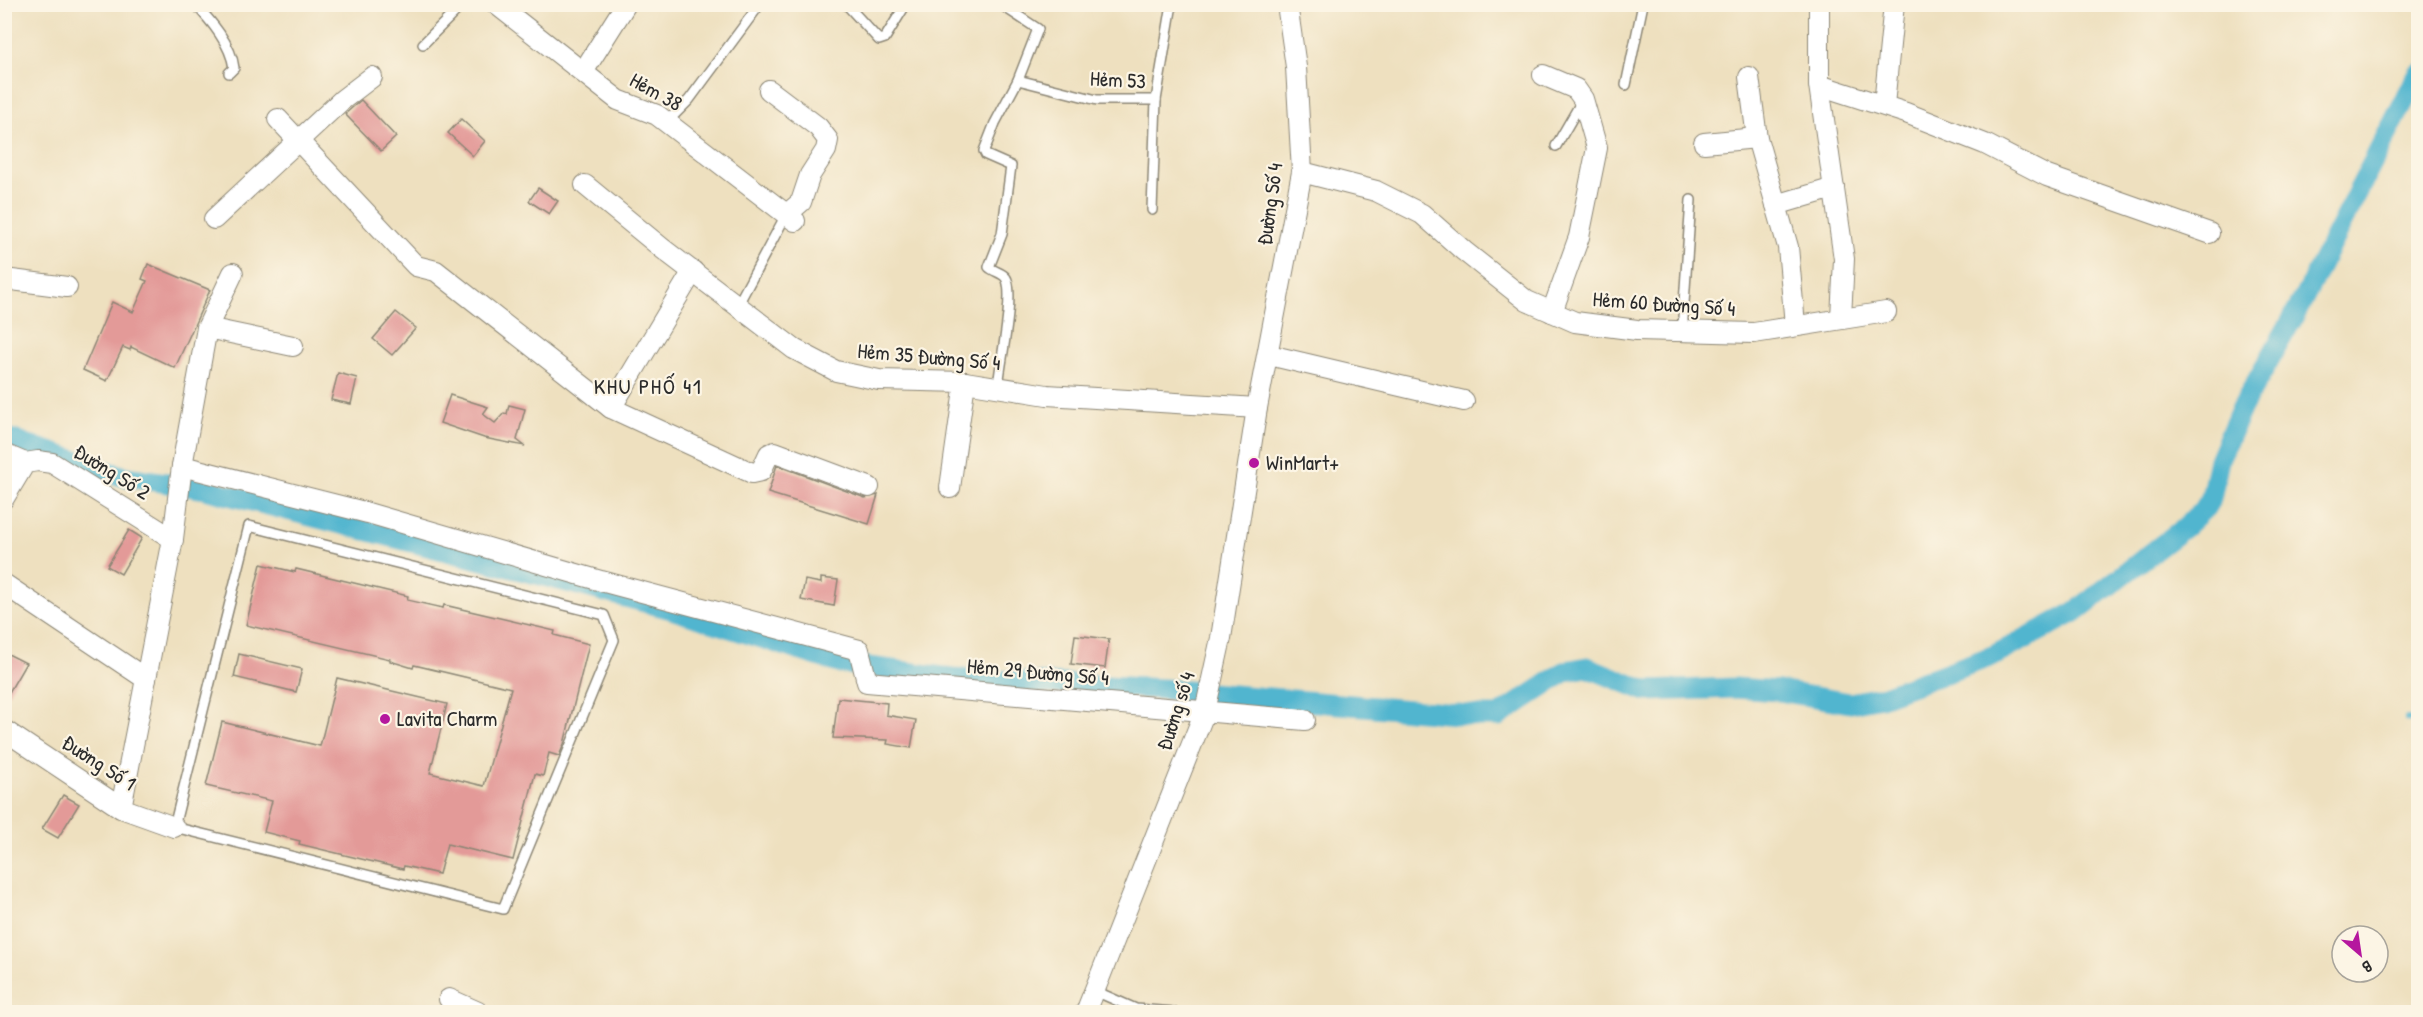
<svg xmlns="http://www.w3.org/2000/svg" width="2423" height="1017" font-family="'Patrick Hand',sans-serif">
<rect width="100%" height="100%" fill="#fcf5e5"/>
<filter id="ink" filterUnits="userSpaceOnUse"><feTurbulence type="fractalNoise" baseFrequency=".0167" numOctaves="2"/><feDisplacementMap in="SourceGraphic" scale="12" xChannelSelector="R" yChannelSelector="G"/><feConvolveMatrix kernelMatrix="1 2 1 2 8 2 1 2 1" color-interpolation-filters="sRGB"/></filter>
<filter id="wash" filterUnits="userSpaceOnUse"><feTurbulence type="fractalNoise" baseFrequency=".008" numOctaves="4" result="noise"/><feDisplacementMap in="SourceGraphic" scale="24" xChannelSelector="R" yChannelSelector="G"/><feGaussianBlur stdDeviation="1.35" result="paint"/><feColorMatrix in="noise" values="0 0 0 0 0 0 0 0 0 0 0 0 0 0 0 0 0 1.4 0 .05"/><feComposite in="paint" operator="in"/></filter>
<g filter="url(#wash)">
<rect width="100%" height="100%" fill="#eee0bf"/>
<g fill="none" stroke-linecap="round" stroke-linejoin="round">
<!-- stream -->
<path stroke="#51b5cf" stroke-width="6" d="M2407 719 2418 720"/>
<!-- canal -->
<path stroke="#51b5cf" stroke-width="21" d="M4 437 122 476 205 489 668 608 839 663 951 678 1164 689 1480 716H1499L1566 671 1587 667 1646 691 1735 688 1779 691 1850 703 1881 697 1995 655 2075 612 2185 527 2205 508 2211 498 2219 460 2242 407 2297 311 2418 74"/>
</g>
<g id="blocks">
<!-- building -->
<g fill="#e39a98">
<path d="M361 100 396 137 381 151 345 114Z"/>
<path d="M461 119 485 141 473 156 448 133Z"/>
<path d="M538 188 558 201 549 214 529 201Z"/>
<path d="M148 264 210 290 175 368 131 347 130 350 123 347 107 381 83 370 112 302 133 312 147 281 142 279Z"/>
<path d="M396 312 416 328 392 355 373 339Z"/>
<path d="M338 373 357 378 351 404 331 400Z"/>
<path d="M450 395 488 407 483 414 495 423 504 413 507 414 509 405 525 409 517 440 525 446 484 438 440 423Z"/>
<path d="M777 465 865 498 878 495 869 524 768 493Z"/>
<path d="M129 530 142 538 121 574 107 566Z"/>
<path d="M261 564 295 572 296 569 408 596 407 600 443 608 444 605 555 631 554 635 589 644 564 744 559 756 549 753 543 776 535 774 513 860 447 844 439 874 404 866 403 869 299 844 300 841 264 832 272 801 206 786 222 722 320 746 337 678 447 704 430 773 484 786 511 688 414 665 413 668 390 661V659L246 625Z"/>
<path d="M821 578 838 580 834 606 801 600 805 580 821 583Z"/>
<path d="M1075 635 1109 639 1105 668 1071 664Z"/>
<path d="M4 652 26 663 4 701Z"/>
<path d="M239 654 302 669 296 692 234 677Z"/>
<path d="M838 698 887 703 886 715 916 720 911 748 887 744 888 740 833 738Z"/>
<path d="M63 795 79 804 58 838 42 829Z"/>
</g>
</g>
</g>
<g filter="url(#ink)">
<use href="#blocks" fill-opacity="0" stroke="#8c8675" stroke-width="1.5"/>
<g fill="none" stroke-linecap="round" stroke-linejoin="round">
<!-- service casing -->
<g stroke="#8c8675" stroke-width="12">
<g id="service">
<path d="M195 4C211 21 231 44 234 68L229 73"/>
<path d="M846 4 879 40 885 38 906 4"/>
<path d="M423 44 463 4"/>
<path d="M1018 80 1097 100H1156L1172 4"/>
<path d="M1626 85 1643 4"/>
<path d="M667 122 689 100 760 4"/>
<path d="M1556 146 1582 101"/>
<path d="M1152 210 1156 100"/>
<path d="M737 306 786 215"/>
<path d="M1682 333 1691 200"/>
<path d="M998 387C1000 364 1014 299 1007 280 1005 273 994 272 989 267L1002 234 1011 166 986 155 984 151 995 123 1018 80 1038 29 1000 4"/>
<path d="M249 526 604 615 614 640 503 909 174 827Z"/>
<path d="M1095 991 1136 1009 1174 1012"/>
</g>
</g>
<!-- minor casing -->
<g stroke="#8c8675" stroke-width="22">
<g id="minor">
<path d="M496 4 618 100 657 115 795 221"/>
<path d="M1819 4V85L1844 259 1841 318"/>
<path d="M583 72 626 4"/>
<path d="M1543 75 1576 89 1583 99 1597 148 1579 237 1552 312"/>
<path d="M1749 77 1757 138 1788 247 1795 325"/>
<path d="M1819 85 1906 113 1985 144 2047 176 2209 233"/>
<path d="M769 90 818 127 828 140 826 150 810 175 801 202 786 215"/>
<path d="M1884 105 1894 4"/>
<path d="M278 119 416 266 436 271 611 408 752 473 761 471 769 454 775 452 869 487"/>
<path d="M1704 143 1757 138"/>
<path d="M1302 172 1376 191 1422 214 1464 251 1527 301 1575 322 1637 330 1754 333 1886 312"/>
<path d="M585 185 663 249 794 349 836 371 879 380 965 382 1047 395 1257 408"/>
<path d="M1776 205 1834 188"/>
<path d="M214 219 342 100 372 77"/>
<path d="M4 279 67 287"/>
<path d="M207 328 233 273"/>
<path d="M1269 355 1464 401"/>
<path d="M611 408 693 271"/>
<path d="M4 454 25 463"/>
<path d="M182 466 368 513 601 581 859 650 867 682 1305 720"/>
<path d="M950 488 965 382"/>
<path d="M4 498 25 463 38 461 52 463 173 539"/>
<path d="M4 584 146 679"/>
<path d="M4 730 121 808 174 827"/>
<path d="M121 808 173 539 182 466 207 328 293 346"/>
<path d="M449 999 478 1012"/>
<path d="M1086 1012 1205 711 1221 638 1257 408 1302 172 1296 67 1287 4"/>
</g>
</g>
<!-- service -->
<use href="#service" stroke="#fff" stroke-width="9"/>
<!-- minor -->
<use href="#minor" stroke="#fff" stroke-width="20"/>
</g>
</g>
<!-- markers -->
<g fill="#b5179e" stroke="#fcf5e5" stroke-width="2">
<circle cx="1254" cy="463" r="6"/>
<circle cx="385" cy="719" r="6"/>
</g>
<g text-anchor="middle" stroke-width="4.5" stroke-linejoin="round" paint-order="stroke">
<!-- street labels -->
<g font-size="21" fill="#2b2b2b" stroke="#fcf5e5">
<text transform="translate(1118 80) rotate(3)" y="7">Hẻm 53</text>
<text transform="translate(656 92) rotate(29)" y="7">Hẻm 38</text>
<text transform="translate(1270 204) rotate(-82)" y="7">Đường Số 4</text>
<text transform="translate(1664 304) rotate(4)" y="7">Hẻm 60 Đường Số 4</text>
<text transform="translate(929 357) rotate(5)" y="7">Hẻm 35 Đường Số 4</text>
<text transform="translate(112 472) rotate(32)" y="7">Đường Số 2</text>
<text transform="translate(1038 672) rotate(5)" y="7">Hẻm 29 Đường Số 4</text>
<text transform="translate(1176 711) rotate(-72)" y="7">Đường số 4</text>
<text transform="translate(99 763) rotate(33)" y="7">Đường Số 1</text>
</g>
<!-- poi labels -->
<g font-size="21" fill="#2b2b2b" stroke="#fcf5e5" text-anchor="start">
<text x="1266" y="470">WinMart+</text>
<text x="397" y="726">Lavita Charm</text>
</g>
<!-- neighbourhood labels -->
<g font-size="22" letter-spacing="1.5" fill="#2b2b2b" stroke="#fcf5e5">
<text x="648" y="394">KHU PHỐ 41</text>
</g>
</g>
<!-- margin -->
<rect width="2423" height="1017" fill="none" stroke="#fcf5e5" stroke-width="24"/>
<!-- north arrow -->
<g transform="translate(2360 954) rotate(151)"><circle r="28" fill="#fcf5e5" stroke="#a8a49b" stroke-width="1.5"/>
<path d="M0-4.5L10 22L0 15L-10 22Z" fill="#b5179e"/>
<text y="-9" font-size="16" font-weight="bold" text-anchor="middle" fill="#2b2b2b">B</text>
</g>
</svg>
